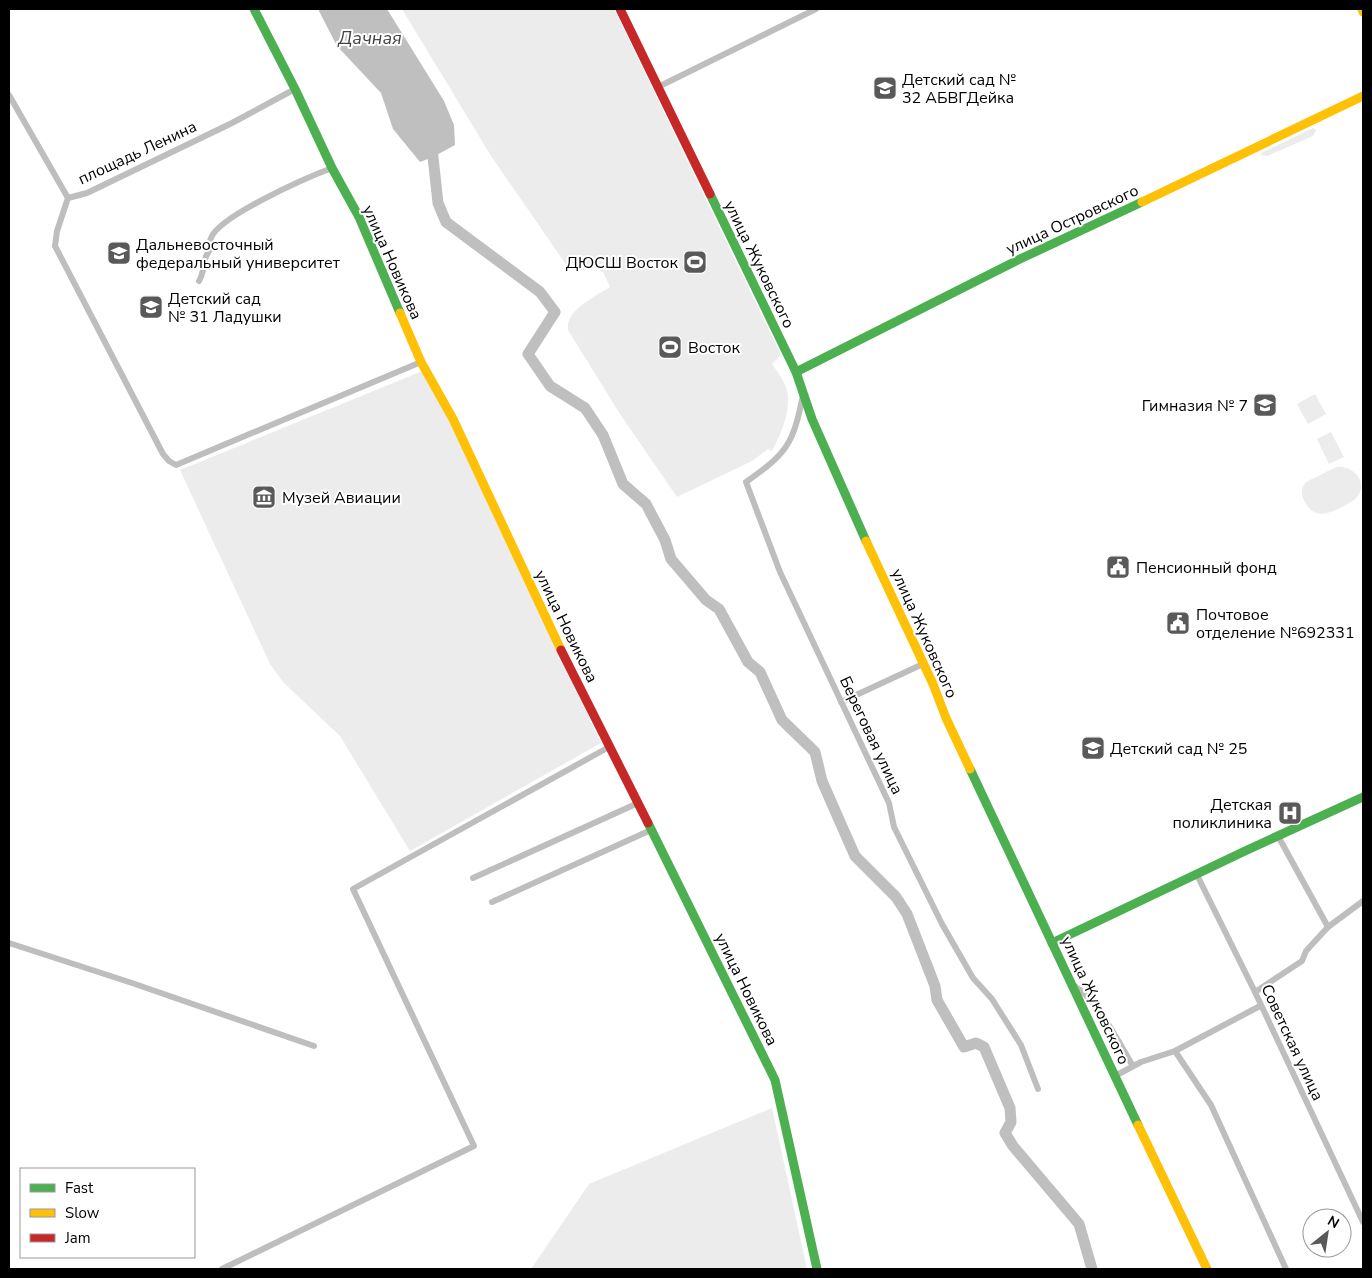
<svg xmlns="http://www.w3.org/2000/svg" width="1372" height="1278" font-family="'Nunito Sans',sans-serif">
<rect width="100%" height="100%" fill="#fff"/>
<!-- green -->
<g fill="#ececec">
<path d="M402 9H614L781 355 772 364C777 371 783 379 786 387 793 408 781 434 772 451L768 449 752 461 677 497 620 414 568 330C565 310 596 296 610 287L603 272 600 271 602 264 582 270 567 266 491 156Z"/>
<path d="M1313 128 1316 130 1313 136 1267 156 1261 155V153Z"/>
<path d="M425 370 601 743 410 851 340 736 283 682 270 664 180 470Z"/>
<path d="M1315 394 1326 414 1308 424 1297 404Z"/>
<path d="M1331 432 1344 457 1329 464 1317 439Z"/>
<path d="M1336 467C1353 465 1369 482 1357 497 1354 501 1348 503 1344 506 1330 513 1316 520 1306 504 1301 496 1300 489 1306 482Z"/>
<path d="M772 1108 807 1269H531L589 1184Z"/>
</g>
<!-- water -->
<path fill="#bfbfbf" d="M318 9H387L444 101 454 125 455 145 433 157 420 162 393 129 381 93 337 46Z"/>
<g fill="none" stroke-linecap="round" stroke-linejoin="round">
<!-- river -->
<path stroke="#bfbfbf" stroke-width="11" d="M424 145 433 157 438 203 446 222 540 292 555 312 528 354 550 386 585 408 603 435 623 484 646 504 665 540 671 559 706 600 719 609 748 662 760 672 782 720 815 752 822 781 855 856 896 897 907 914 935 986 937 1000 964 1047 976 1043 984 1047 1010 1108 1011 1122 1005 1133 1013 1146 1079 1224 1092 1269"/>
<!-- street -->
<g stroke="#bebebe" stroke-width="6">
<path d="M658 87 816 9"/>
<path d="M9 95 68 198"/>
<path d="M68 198 57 231 55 246 163 454 169 461 176 465 421 362"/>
<path d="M68 198 87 193 232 123 295 89"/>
<path d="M199 281C204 273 203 265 206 256 207 254 209 252 210 249 211 246 209 241 211 238 219 216 308 177 332 168"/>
<path d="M803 395C793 445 787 453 746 482L780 572 889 803 894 827 942 924 973 978 992 999 1021 1045 1038 1089"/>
<path d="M841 702 923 664"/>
<path d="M1278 836 1328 927"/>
<path d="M1197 875 1255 992 1363 1222"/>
<path d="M473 878 638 803"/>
<path d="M492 902 651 830"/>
<path d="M9 943 132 983 314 1046"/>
<path d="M1073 985C1099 1001 1117 1040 1133 1066"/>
<path d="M1255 992 1302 961 1306 951 1328 927 1363 901"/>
<path d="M1175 1051 1211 1105 1286 1269"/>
<path d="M1115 1076 1141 1062 1175 1051 1260 1006"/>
<path d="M222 1269 474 1146 353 889 609 747"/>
</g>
<!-- fast -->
<g stroke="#4caf50" stroke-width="9">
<path d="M254 9 295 89 332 168 359 217 400 313"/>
<path d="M710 194 796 372 812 419 866 541"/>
<path d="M796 372 1020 259 1142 202"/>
<path d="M970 769 1138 1125"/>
<path d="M648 823 775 1080 817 1269"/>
<path d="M1052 943 1245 851 1363 797"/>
</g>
<!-- slow -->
<g stroke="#ffc107" stroke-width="9">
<path d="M1362 9 1363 12"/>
<path d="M1142 202 1363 96"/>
<path d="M400 313 421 362 453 419 561 650"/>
<path d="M866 541 933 684 946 718 970 769"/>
<path d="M1138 1125 1207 1269"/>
</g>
<!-- jam -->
<g stroke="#c62828" stroke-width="9">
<path d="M620 9 710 194"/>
<path d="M561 650 648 823"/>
</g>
</g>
<!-- icons -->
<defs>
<g id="school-square" transform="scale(1.25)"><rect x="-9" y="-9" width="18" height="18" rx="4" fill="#595959" stroke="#fff"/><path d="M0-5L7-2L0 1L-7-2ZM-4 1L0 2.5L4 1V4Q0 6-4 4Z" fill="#fff"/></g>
<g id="university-square" transform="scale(1.25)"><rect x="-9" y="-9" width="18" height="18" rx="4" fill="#595959" stroke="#fff"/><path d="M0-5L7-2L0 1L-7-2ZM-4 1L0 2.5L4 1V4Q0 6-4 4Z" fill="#fff"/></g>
<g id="stadium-square" transform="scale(1.25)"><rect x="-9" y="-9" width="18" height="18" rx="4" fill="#595959" stroke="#fff"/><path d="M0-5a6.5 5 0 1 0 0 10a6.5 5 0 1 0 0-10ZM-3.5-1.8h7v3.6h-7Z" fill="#fff"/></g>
<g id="museum-square" transform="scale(1.25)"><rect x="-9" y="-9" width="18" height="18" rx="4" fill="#595959" stroke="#fff"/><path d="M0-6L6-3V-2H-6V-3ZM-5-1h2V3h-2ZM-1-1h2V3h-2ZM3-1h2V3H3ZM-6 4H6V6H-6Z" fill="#fff"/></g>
<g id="civic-square" transform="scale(1.25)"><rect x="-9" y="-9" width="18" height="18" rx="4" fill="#595959" stroke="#fff"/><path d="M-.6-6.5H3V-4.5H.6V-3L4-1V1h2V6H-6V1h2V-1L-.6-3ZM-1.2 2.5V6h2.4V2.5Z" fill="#fff"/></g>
<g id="hospital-square" transform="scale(1.25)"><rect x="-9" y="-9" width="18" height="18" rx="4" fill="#595959" stroke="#fff"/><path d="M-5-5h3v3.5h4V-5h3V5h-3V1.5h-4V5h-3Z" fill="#fff"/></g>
</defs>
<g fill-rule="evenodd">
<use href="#school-square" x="885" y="88"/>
<use href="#university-square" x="119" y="253"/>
<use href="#stadium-square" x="695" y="262"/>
<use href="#school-square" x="151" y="307"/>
<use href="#stadium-square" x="670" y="347"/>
<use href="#school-square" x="1265" y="405"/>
<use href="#museum-square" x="264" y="497"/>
<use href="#civic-square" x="1118" y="567"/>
<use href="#civic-square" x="1178" y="623"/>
<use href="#school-square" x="1093" y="748"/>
<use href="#hospital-square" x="1290" y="813"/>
</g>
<g text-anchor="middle" stroke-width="4" stroke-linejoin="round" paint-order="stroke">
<!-- poi labels -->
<g font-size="16" fill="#000" stroke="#fff" text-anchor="start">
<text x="902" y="85">Детский сад №<tspan x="902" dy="18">32 АБВГДейка</tspan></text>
<text x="136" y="250">Дальневосточный<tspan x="136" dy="18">федеральный университет</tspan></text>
<text x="678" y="268" text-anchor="end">ДЮСШ Восток</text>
<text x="168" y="304">Детский сад<tspan x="168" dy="18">№ 31 Ладушки</tspan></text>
<text x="688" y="353">Восток</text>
<text x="1248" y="411" text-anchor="end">Гимназия № 7</text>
<text x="282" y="503">Музей Авиации</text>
<text x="1136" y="573">Пенсионный фонд</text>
<text x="1196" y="620">Почтовое<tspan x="1196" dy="18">отделение №692331</tspan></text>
<text x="1110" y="754">Детский сад № 25</text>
<text x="1272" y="810" text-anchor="end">Детская<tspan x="1272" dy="18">поликлиника</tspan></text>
</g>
<!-- street labels -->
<g font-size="16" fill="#000" stroke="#fff">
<text transform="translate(137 152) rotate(-25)" y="6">площадь Ленина</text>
<text transform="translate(1072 219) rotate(-25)" y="6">улица Островского</text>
<text transform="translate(393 262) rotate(66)" y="6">улица Новикова</text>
<text transform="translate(760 264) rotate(64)" y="6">улица Жуковского</text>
<text transform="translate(567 626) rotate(64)" y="6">улица Новикова</text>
<text transform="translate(925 633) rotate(66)" y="6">улица Жуковского</text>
<text transform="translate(872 735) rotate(65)" y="6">Береговая улица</text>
<text transform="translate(747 989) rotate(64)" y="6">улица Новикова</text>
<text transform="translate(1096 1000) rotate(65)" y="6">улица Жуковского</text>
<text transform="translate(1293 1042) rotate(65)" y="6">Советская улица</text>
</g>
<!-- water labels -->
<g font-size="18" font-style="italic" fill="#444" stroke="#fff">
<text x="370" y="44">Дачная</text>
</g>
</g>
<!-- border -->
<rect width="1372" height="1278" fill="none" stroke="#000000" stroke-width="20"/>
<!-- legend -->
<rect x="20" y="1168" width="175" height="90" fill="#ffffff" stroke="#999999"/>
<rect x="30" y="1184" width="25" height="8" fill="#4caf50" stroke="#999999"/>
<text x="65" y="1193" font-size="15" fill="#000000">Fast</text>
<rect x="30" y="1209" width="25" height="8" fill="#ffc107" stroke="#999999"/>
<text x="65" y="1218" font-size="15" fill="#000000">Slow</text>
<rect x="30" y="1234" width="25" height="8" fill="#c62828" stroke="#999999"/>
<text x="65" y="1243" font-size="15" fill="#000000">Jam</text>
<!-- north arrow -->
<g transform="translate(1327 1233) rotate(30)"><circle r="24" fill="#ffffff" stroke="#999999"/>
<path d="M0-4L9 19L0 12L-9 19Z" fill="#595959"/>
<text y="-8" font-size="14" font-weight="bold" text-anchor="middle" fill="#000000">N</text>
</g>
</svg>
